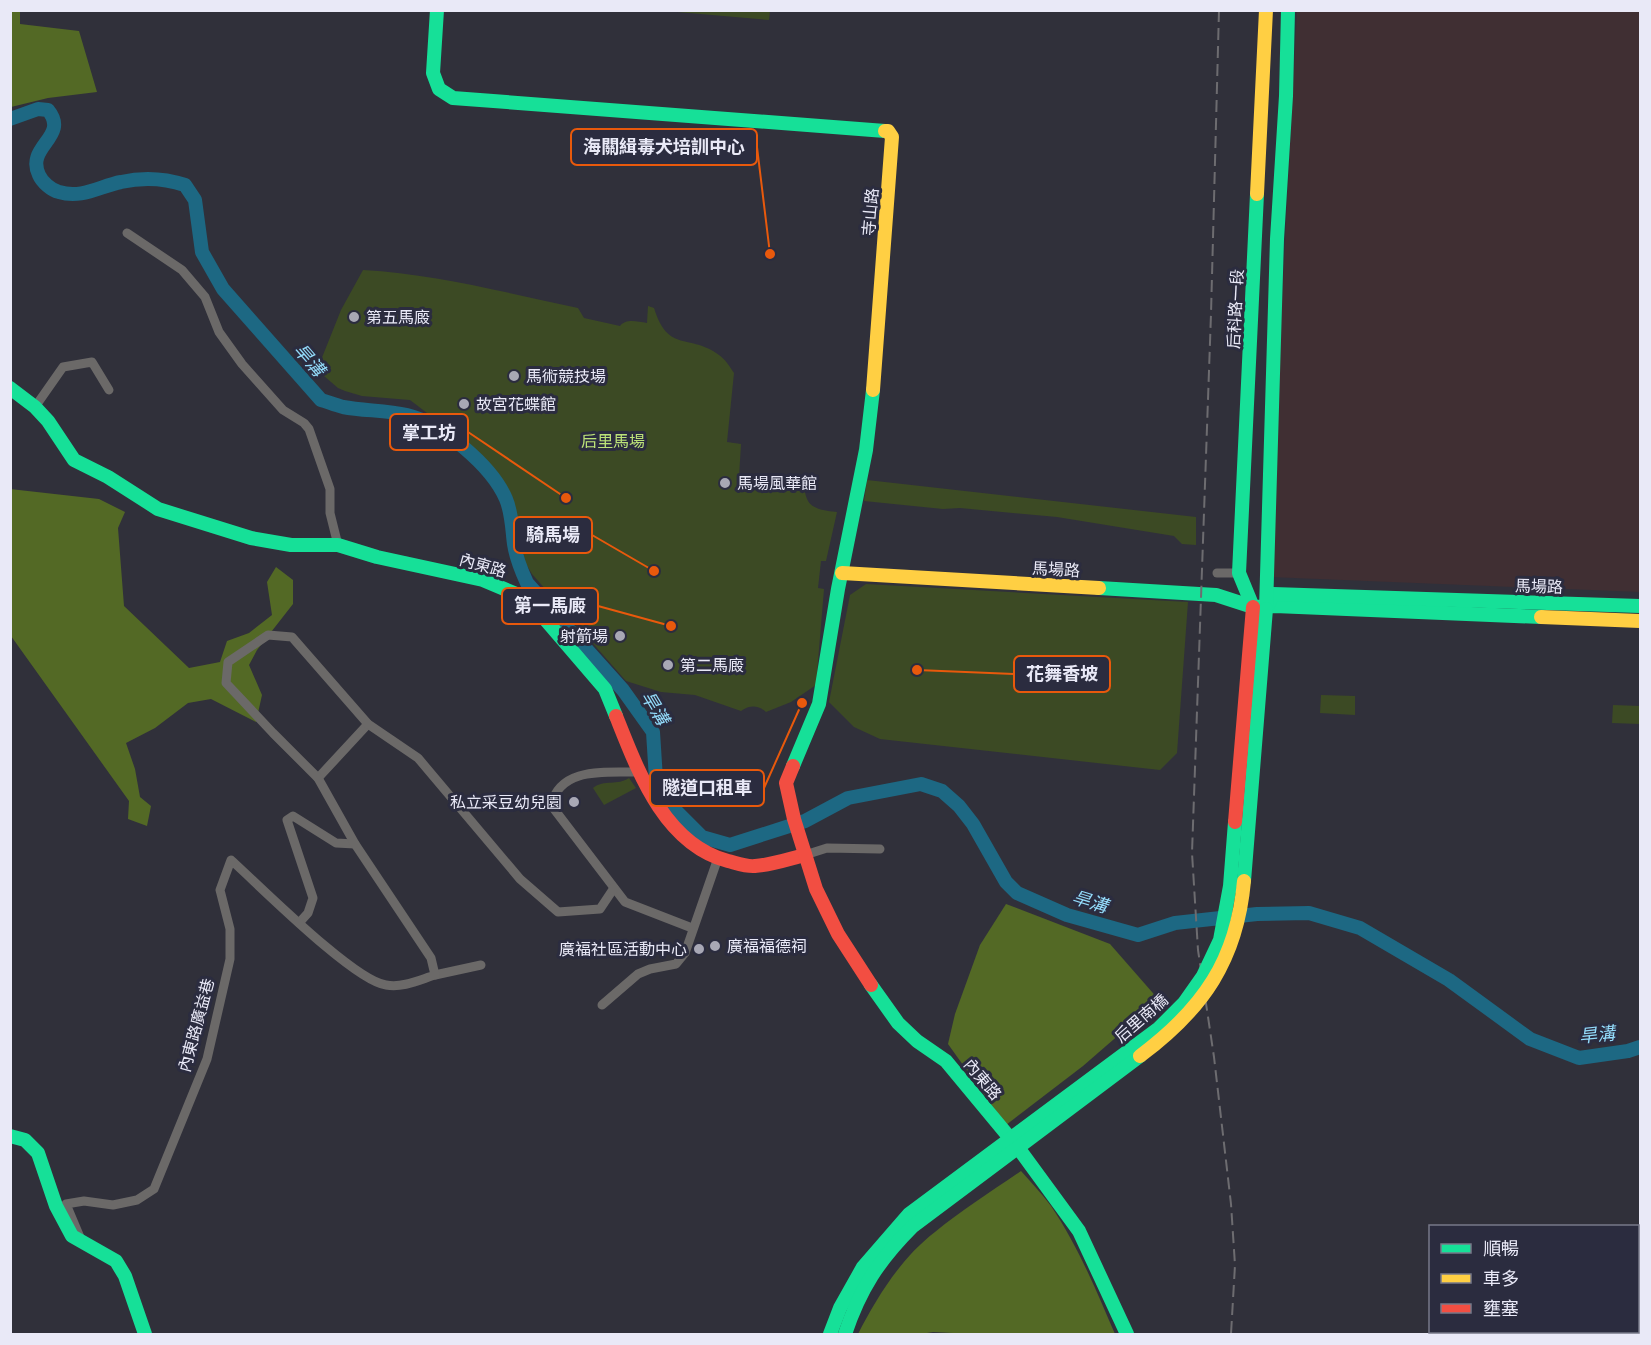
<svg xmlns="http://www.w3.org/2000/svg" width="1651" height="1345" font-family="'Work Sans','Noto Sans TC',sans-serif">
<rect width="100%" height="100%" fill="#30303a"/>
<!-- industrial -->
<path fill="#402f33" d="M1297 11H1640V592L1268 577Z"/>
<!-- green -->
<g fill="#3c4a24">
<path d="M666 11V10L770 11 769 20Z"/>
<path d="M363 270C435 274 507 293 578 308L584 318 620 326C627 318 637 322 647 323L648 306 654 308C668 354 690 333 719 355 725 359 730 367 734 373L727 442 741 444 739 477 798 483C806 489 804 493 808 501 813 510 828 511 837 512L826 561H821L818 588 824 589 816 685 791 702 766 712C758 705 750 705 741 711L695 695 661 692 626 681 532 574 525 562 513 498 504 482 473 448 410 400 362 396 345 391 338 388 317 370 341 310Z"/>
<path d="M867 480 1196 517V545L1182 544 1174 536 1057 517 960 508 943 509 864 501Z"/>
<path d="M866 584 1188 602 1177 753 1160 770 880 739 854 727 829 702 850 595Z"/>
<path d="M1321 695 1355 696V715L1320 713Z"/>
<path d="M1613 705 1640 706V724L1612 723Z"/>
<path d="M629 778 636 788 604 805 593 788C604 779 618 786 629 778Z"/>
</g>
<!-- forest -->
<g fill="#536925">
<path d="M10 11H20V24L79 31 97 92 48 98 11 107Z"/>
<path d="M10 489 99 499 125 512 118 528 124 606 189 668 220 662 227 641 249 633 272 615 267 582 276 567 293 580V604L257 650 249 665 262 695 256 722 211 699 188 703 155 728 126 743 135 769 140 797 151 806 147 826 128 819 129 801 11 636Z"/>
<path d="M1006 904 1110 944 1159 1000 1083 1066 1006 1125 948 1044 955 1014 980 945Z"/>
<path d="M1021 1171C1031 1182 1042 1194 1051 1206 1078 1246 1096 1290 1115 1334H972L933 1332 921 1334H858C877 1297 901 1258 935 1232 962 1210 992 1191 1021 1171Z"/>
</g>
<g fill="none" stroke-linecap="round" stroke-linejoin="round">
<!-- river -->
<path stroke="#1d6883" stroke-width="14" d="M10 119 38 109 48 110C70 137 25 146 39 175 42 182 51 190 59 192 82 199 100 186 121 182 143 177 164 178 185 185L195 200 202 252 223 289 321 400C328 402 335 405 343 407 364 411 386 410 407 415 441 423 492 466 506 499 512 513 512 529 514 544 516 558 521 570 527 583L623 690 653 732 656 779 673 808 702 837 730 845 805 821 848 798 921 784 942 791 959 806 973 824 1006 882 1017 893 1067 915 1138 935 1175 923 1257 914 1309 913 1360 928 1449 980 1530 1039 1579 1058 1628 1051 1640 1047"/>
<!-- street -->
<g stroke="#6b6968" stroke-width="9">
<path d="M127 233 182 270 205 297 219 332 242 364 283 410 304 423 309 429 330 489V513L338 545"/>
<path d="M35 407 63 367 92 362 109 390"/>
<path d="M1217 573H1239"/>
<path d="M638 772C606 773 561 766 551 805L625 902 692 928"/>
<path d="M318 778 368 724"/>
<path d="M805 855 827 848 880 849"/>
<path d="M299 923 308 913 313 898 287 820 293 816 336 843 355 844"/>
<path d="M435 975 481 965"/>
<path d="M602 1005 638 974 650 969 676 964 685 953 718 858"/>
<path d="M82 1242 66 1204 84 1201 113 1205 137 1200 154 1189 207 1059 230 959V929L220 890 231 860C259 885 354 981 386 985 403 988 419 980 435 975L431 958 355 844 318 778 273 733 226 683 228 662 268 635 292 637 368 724 418 758 520 879 558 912 600 909 614 888"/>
</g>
<!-- fast -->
<g stroke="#16e098" stroke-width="14">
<path d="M437 10 433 73 439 89 453 98 885 131"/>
<path d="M10 388 35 407 48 421 74 460 108 477 158 509 251 538 291 545H338L377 557 483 580 521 596 538 611 605 689 616 716"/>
<path d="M1099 588 1216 595 1253 607 1275 606 1541 617"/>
<path d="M1253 607 1239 573 1257 194"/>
<path d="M1267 607 1273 594 1640 606"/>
<path d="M1266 609 1277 239 1286 96 1288 10"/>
<path d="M793 766 819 704 838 589 866 450 873 390"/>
<path d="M871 985 898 1023 917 1041 946 1061 1019 1149 1079 1231 1127 1334"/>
<path d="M10 1136 25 1140 38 1153 56 1206 72 1236 116 1261 125 1276 145 1334"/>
</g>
<!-- slow -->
<g stroke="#ffcf43" stroke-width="14">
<path d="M1257 194 1266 10"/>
<path d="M873 390 892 137 888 131H885"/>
<path d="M842 573 1099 588"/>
<path d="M1541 617 1640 621"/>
</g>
<!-- jam -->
<g stroke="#f24e42" stroke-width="14">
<path d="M616 716C638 771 664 844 728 861 736 863 747 867 755 866 772 865 789 859 805 855"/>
<path d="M793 766 786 783 794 819 816 889 838 934 871 985"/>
</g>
<!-- rail -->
<path stroke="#6d6c70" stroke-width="2" stroke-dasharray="12 6" stroke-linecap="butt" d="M1219 10 1211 314 1192 853 1198 950 1214 1057 1231 1204 1235 1265 1231 1334"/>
<!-- fast-bridge -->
<g stroke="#16e098" stroke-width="14">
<path d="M1244 881 1266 609"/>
<path d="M830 1334 840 1308 863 1267 909 1214 1159 1028 1184 1003 1203 976 1220 940 1230 886 1235 822"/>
<path d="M845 1334C860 1289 879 1260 912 1227L1140 1056"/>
</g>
<!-- slow-bridge -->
<path stroke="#ffcf43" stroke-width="14" d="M1140 1056C1203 1009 1237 960 1244 881"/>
<!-- jam-bridge -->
<path stroke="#f24e42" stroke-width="14" d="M1235 822 1253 607"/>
</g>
<!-- markers -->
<g fill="#a8a8b5" stroke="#2b2c3f" stroke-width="2">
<circle cx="354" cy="317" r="6"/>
<circle cx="514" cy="376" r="6"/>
<circle cx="464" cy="404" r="6"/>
<circle cx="725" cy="483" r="6"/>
<circle cx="620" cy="636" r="6"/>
<circle cx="668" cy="665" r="6"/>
<circle cx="574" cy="802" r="6"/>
<circle cx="715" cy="946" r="6"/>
<circle cx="699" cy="949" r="6"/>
</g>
<g text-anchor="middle" stroke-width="6" stroke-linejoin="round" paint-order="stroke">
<!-- street labels -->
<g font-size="16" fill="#e9e9f7" stroke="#2b2c3f">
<text transform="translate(870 212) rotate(-85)" y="6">寺山路</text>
<text transform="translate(1235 309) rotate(-87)" y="6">后科路一段</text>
<text transform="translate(483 565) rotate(16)" y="6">內東路</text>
<text transform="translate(1056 569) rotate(3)" y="6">馬場路</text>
<text transform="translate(1539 586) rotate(2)" y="6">馬場路</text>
<text transform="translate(1141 1018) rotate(-41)" y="6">后里南橋</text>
<text transform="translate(196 1025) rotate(-75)" y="6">內東路廣益巷</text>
<text transform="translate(983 1079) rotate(50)" y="6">內東路</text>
</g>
<!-- poi labels -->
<g font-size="16" fill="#e9e9f7" stroke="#2b2c3f" text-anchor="start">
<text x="366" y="323">第五馬廄</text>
<text x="526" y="382">馬術競技場</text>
<text x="476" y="410">故宮花蝶館</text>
<text x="737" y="489">馬場風華館</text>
<text x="608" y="642" text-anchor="end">射箭場</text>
<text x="680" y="671">第二馬廄</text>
<text x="562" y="808" text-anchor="end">私立采豆幼兒園</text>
<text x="727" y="952">廣福福德祠</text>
<text x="687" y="955" text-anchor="end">廣福社區活動中心</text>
</g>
<!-- park labels -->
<g font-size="16" fill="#bce278" stroke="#2b2c3f">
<text x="613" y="447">后里馬場</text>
</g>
<!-- water labels -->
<g font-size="18" font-style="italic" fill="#93dbfa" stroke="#2b2c3f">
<text transform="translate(309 360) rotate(49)" y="6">旱溝</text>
<text transform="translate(655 708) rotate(59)" y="6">旱溝</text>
<text transform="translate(1090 902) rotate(17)" y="6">旱溝</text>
<text transform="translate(1597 1035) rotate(-6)" y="6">旱溝</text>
</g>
</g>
<!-- callouts -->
<path fill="none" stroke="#e8590c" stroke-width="2" d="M770 254L757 147M566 498L468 432M654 571L592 535M671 626L598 606M917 670L1014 674M802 703L764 788"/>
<g fill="#e8590c" stroke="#2b2c3f" stroke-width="2">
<circle cx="770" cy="254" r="6"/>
<circle cx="566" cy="498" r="6"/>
<circle cx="654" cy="571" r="6"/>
<circle cx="671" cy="626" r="6"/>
<circle cx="917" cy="670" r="6"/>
<circle cx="802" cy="703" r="6"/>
</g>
<g fill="#2b2c3f" stroke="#e8590c" stroke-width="2">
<rect x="571" y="129" width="186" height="36" rx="6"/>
<rect x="390" y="414" width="78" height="36" rx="6"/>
<rect x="514" y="517" width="78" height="36" rx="6"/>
<rect x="502" y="588" width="96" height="36" rx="6"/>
<rect x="1014" y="656" width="96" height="36" rx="6"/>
<rect x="650" y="770" width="114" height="36" rx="6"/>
</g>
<g font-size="18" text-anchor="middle" font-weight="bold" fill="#e9e9f7">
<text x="664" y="153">海關緝毒犬培訓中心</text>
<text x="429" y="439">掌工坊</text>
<text x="553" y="541">騎馬場</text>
<text x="550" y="612">第一馬廄</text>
<text x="1062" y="680">花舞香坡</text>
<text x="707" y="794">隧道口租車</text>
</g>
<!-- border -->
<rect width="1651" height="1345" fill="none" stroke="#e9e9f7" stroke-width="24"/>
<!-- legend -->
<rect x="1429" y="1225" width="210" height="108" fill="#2b2c3f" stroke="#777889" stroke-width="1.5"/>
<rect x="1441" y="1244" width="30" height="9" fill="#16e098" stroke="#777889" stroke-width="1.5"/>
<text x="1483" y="1255" font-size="18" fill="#e9e9f7">順暢</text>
<rect x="1441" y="1274" width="30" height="9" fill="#ffcf43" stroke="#777889" stroke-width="1.5"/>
<text x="1483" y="1285" font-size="18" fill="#e9e9f7">車多</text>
<rect x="1441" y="1304" width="30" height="9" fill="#f24e42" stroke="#777889" stroke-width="1.5"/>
<text x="1483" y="1315" font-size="18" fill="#e9e9f7">壅塞</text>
</svg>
